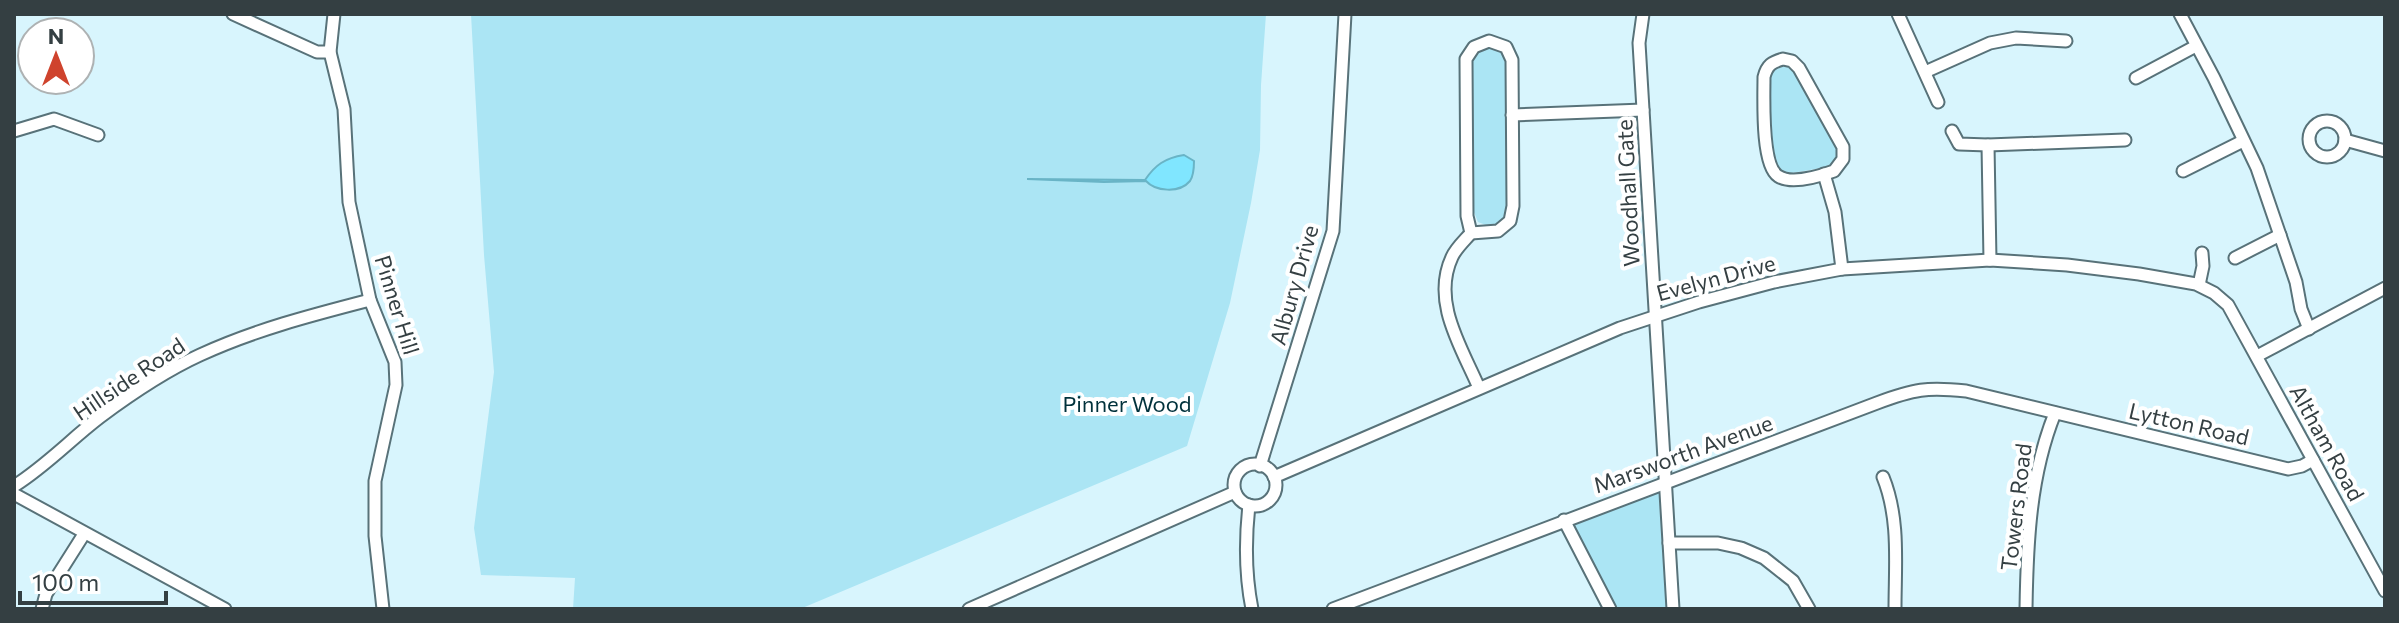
<svg xmlns="http://www.w3.org/2000/svg" width="2399" height="623" font-family="Commissioner,sans-serif">
<rect width="100%" height="100%" fill="#d8f5fd"/>
<!-- green -->
<g fill="#abe5f4">
<path d="M471 14H1266L1261 85 1260 150 1251 203 1230 303 1187 446 800 609H573L575 578 481 575 474 528 494 372 484 255Z"/>
<path d="M1489 45 1502 49 1508 60V212L1503 221 1491 227 1478 222 1471 205 1470 61 1476 50Z"/>
<path d="M1777 64 1794 68 1838 151 1833 166 1786 174 1774 165 1768 75Z"/>
<path d="M1666 481 1673 609H1610L1564 520Z"/>
</g>
<!-- water -->
<path fill="#80e6ff" stroke="#69b4c6" stroke-width="2" d="M1184 155 1194 161C1194 167 1194 175 1190 181 1179 194 1155 191 1146 181L1104 182 1027 179 1145 180C1155 165 1165 158 1184 155Z"/>
<g fill="none" stroke-linecap="round" stroke-linejoin="round">
<!-- minor casing -->
<g stroke="#587279" stroke-width="15">
<g id="minor">
<path d="M233 14 317 52H330"/>
<path d="M334 14 330 52 344 109 349 202 370 300 395 362 396 385 375 481V536L383 609"/>
<path d="M1643 14 1639 43 1673 609"/>
<path d="M1898 14 1938 102"/>
<path d="M2180 14 2214 78 2257 168 2296 282 2301 309 2309 329"/>
<path d="M1489 41 1506 47 1512 60 1513 206 1510 221 1498 231 1471 233 1467 216 1466 59 1474 47Z"/>
<path d="M1783 59 1792 61 1799 68 1843 147V159L1834 171C1820 176 1791 185 1778 176 1761 165 1764 98 1764 77 1767 65 1772 62 1783 59Z"/>
<path d="M1925 72 1990 43 2016 38 2066 41"/>
<path d="M2136 78 2196 46"/>
<path d="M1512 115 1643 110"/>
<circle cx="2327" cy="139" r="18"/>
<path d="M14 131 54 119 98 135"/>
<path d="M1952 131 1959 144 1988 145 2125 140"/>
<path d="M2345 140 2385 151"/>
<path d="M1988 145 1990 260"/>
<path d="M2183 171 2243 141"/>
<path d="M1824 174 1835 212 1842 269"/>
<path d="M1471 233C1465 240 1456 248 1452 257 1431 302 1462 348 1479 388"/>
<path d="M2235 258 2280 235"/>
<path d="M2199 285 2203 266 2202 253"/>
<path d="M2257 356 2385 288"/>
<circle cx="1255" cy="485" r="21"/>
<path d="M1260 466 1333 231 1345 14"/>
<path d="M1274 477 1620 328 1699 302 1774 282 1842 269 1990 260 2067 265 2139 274 2196 284 2214 293 2228 305 2385 591"/>
<path d="M1883 477C1900 519 1895 564 1895 609"/>
<path d="M14 486C46 466 71 439 100 417 131 394 165 371 200 355 254 330 312 315 370 300"/>
<path d="M14 494 225 609"/>
<path d="M1249 505C1245 541 1245 574 1252 609"/>
<path d="M1564 520 1610 609"/>
<path d="M1669 543H1718L1741 548 1764 558 1793 581 1809 609"/>
<path d="M42 609 46 594 84 534"/>
<path d="M969 609 1235 492"/>
<path d="M1333 609 1877 403C1914 389 1927 387 1966 391L2288 469 2302 466 2313 460"/>
<path d="M2026 609C2027 542 2030 475 2055 413"/>
</g>
</g>
<!-- minor -->
<use href="#minor" stroke="#fff" stroke-width="11"/>
</g>
<g text-anchor="middle" stroke-width="8" stroke-linejoin="round" paint-order="stroke">
<!-- street labels -->
<g font-size="22" fill="#343f42" stroke="#fff">
<text transform="translate(1628 193) rotate(-93)" y="8">Woodhall Gate</text>
<text transform="translate(1716 278) rotate(-15)" y="8">Evelyn Drive</text>
<text transform="translate(1294 285) rotate(-74)" y="8">Albury Drive</text>
<text transform="translate(397 305) rotate(73)" y="8">Pinner Hill</text>
<text transform="translate(129 379) rotate(-34)" y="8">Hillside Road</text>
<text transform="translate(2189 424) rotate(13)" y="8">Lytton Road</text>
<text transform="translate(2327 443) rotate(61)" y="8">Altham Road</text>
<text transform="translate(1683 454) rotate(-20)" y="8">Marsworth Avenue</text>
<text transform="translate(2016 507) rotate(-83)" y="8">Towers Road</text>
</g>
<!-- park labels -->
<g font-size="22" fill="#00313b" stroke="#fff">
<text x="1127" y="412">Pinner Wood</text>
</g>
</g>
<!-- border -->
<rect width="2399" height="623" fill="none" stroke="#343f42" stroke-width="32"/>
<!-- north arrow -->
<g transform="translate(56 56)"><circle r="38" fill="#ffffff" stroke="#aeb2b3" stroke-width="2"/>
<path d="M0-6L14 30L0 20L-14 30Z" fill="#cf432d"/>
<text y="-12" font-size="22" font-weight="bold" text-anchor="middle" fill="#343f42">N</text>
</g>
<!-- scale -->
<path d="M20 591v12h146v-12" fill="none" stroke="#343f42" stroke-width="4"/>
<text x="32" y="591" font-size="24" fill="#343f42" stroke="#ffffff" stroke-width="6" paint-order="stroke">100 m</text>
</svg>
